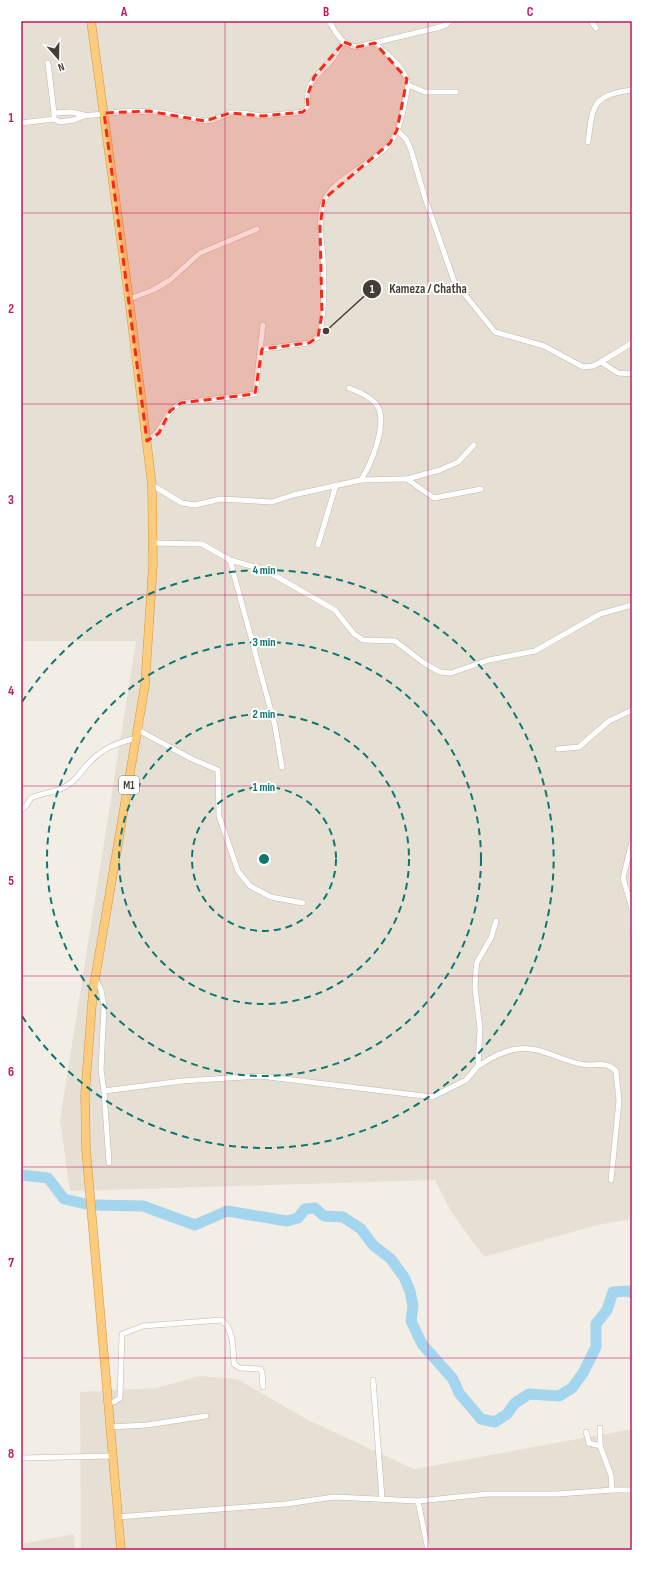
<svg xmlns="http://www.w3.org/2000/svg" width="653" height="1571" font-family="'Sofia Sans Condensed',sans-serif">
<rect width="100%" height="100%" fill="#f2eee6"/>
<!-- residential -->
<g fill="#e6dfd4">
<path d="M21 21H632V1219L597 1225 484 1257 452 1213 435 1180 70 1191 60 1120 136 641H21Z"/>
<path d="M199 1376 237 1379 308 1420 414 1469 632 1429V1550H81L80 1392 156 1388Z"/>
<path d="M74 1534 75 1550H21V1544Z"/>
</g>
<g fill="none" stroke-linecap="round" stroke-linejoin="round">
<!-- river -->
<g stroke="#a3d5ee" stroke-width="11">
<path d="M21 1175 48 1178 64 1199 86 1204"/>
<path d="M95 1205 143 1206 195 1225 227 1211 287 1221 298 1218 305 1209 315 1208 324 1216 343 1217 361 1229 373 1245 391 1259 404 1277 410 1291 413 1306 411 1321 422 1344 453 1379 459 1393 481 1419 495 1422 507 1414 515 1403 529 1394 559 1396 572 1388 583 1373 596 1347V1324L607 1310 613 1292 629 1291 632 1293"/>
</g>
<!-- minor casing -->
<g stroke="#c1b8ab" stroke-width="6">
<g id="minor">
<path d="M329 21C336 33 342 45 357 47L436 28 446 25 450 21"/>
<path d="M591 21 596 28"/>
<path d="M48 63 54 113"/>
<path d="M408 85 425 92H456"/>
<path d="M54 116V113L71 112 84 115"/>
<path d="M21 123 54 119 60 122 74 120 84 116 128 111 158 112 205 121 213 120 230 113H242L263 116 303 112 308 107C305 82 316 77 331 61 336 55 339 48 344 42"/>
<path d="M397 130 406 139 411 150 424 195 454 281 495 332 544 346 583 367 593 366 601 362 632 343"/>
<path d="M588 142C593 106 591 95 632 90"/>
<path d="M129 299 153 290 170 280 200 253 257 229"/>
<path d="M262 349 309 343 318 337C325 319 324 278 323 258 322 239 317 220 324 201 331 180 376 162 390 143 402 127 404 104 408 85 406 68 387 55 375 43"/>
<path d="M601 362 618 373 632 374"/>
<path d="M349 388C359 392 375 398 379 409 386 428 371 464 361 480"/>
<path d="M147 441C164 431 164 411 181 403L255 394 263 325"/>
<path d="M407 479 440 470 458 462 474 445"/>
<path d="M152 485 182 503 195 505 221 499 272 502 293 495 361 480 401 479H407L434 498 481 489"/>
<path d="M153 543 202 544 230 560 265 570 335 610 354 634 363 640 395 641 424 663 440 672 451 673 489 660 535 651 600 614 632 605"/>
<path d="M318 545 336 485"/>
<path d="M230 560 275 726 282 767"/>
<path d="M138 730 192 759 218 770 219 816 238 871 250 886 271 897 303 903"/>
<path d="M558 749 579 747 609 721 632 710"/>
<path d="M21 810 26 806 31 798C43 792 57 793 68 785 76 780 81 772 87 765 101 749 116 743 137 738"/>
<path d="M632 841 623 878 632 909V931"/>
<path d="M96 980 101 990 104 1006 101 1070 104 1091 109 1163"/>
<path d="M478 1066C490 1059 502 1051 517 1049 542 1045 564 1064 588 1065 600 1065 607 1062 616 1071L619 1101 611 1180"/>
<path d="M104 1091 182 1081 260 1076 432 1097 466 1080 478 1066 480 1029 475 987 476 969 477 962 491 938 496 921"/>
<path d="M373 1380 382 1498"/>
<path d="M107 1402H114L120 1398 122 1334 143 1326 221 1320C234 1328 233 1350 234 1364L240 1368 260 1369 262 1372 263 1387"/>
<path d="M109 1427 147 1425 206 1416"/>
<path d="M600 1428V1446L611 1475 612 1490"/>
<path d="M586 1432 589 1443 600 1446"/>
<path d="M21 1458 112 1456"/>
<path d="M418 1501 428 1550"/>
<path d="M117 1517 286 1504 334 1497 418 1501 487 1494H558L612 1490H632"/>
</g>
</g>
<!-- trunk casing -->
<g stroke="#da9338" stroke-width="9">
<path id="trunk" d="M91 21 129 299 152 485 153 564 145 685 93 991 85 1094 86 1149 121 1550"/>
</g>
<!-- minor -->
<use href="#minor" stroke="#fff" stroke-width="5"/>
<!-- trunk -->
<use href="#trunk" stroke="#fbcc7e" stroke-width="8"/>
</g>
<!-- marked area -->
<path fill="#f52b1a" fill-opacity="0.2" stroke="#f52b1a" stroke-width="3" stroke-dasharray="8 5" stroke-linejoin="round" d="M344 42 357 47 375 43 407 79 397 130 390 143 324 199 320 226 322 314 318 337 309 343 262 349 255 394 181 403 170 411 159 433 147 441 104 113 148 111 205 121 230 113 263 116 303 112 308 107 307 97 314 77Z"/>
<!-- grid -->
<path fill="none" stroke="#c2185b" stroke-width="1" stroke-opacity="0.55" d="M225 21V1550M428 21V1550M21 213H632M21 404H632M21 595H632M21 786H632M21 976H632M21 1167H632M21 1358H632"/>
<!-- distance rings -->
<g fill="none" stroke="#0f766e" stroke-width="2" stroke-dasharray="7 5">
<circle cx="264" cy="859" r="72"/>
<circle cx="264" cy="859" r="145"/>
<circle cx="264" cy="859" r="217"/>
<path d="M22 702A289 289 0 1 1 22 1016"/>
</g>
<g text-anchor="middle" stroke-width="4" stroke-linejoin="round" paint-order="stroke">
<!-- shield labels -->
<rect fill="#fff" stroke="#7d7872" stroke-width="1" x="119" y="776" width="20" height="18" rx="3"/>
<g font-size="11" font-weight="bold" fill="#453e35">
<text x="129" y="789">M1</text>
</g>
</g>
<circle cx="264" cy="859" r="6" fill="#0f766e" stroke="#fff" stroke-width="2"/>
<g font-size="12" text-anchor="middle" font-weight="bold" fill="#0f766e" stroke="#fff" stroke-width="4" stroke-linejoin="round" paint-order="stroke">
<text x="264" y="574">4 min</text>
<text x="264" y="646">3 min</text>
<text x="264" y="718">2 min</text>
<text x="264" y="791">1 min</text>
</g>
<!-- callouts -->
<path fill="none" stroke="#453e35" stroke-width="1.5" d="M326 331L372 289"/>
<g fill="#453e35" stroke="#fff" stroke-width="1.5">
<circle cx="326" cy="331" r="4"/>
<circle cx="372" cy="289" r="10"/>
</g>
<g font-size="12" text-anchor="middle" font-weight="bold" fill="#fff">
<text x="372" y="293">1</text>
</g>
<g font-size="13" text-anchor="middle" font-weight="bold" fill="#453e35" stroke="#fff" stroke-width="4" stroke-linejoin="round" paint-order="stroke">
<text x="428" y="293">Kameza / Chatha</text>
</g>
<!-- border -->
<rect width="653" height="1571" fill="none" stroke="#ffffff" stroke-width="44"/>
<!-- north arrow -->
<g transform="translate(58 58) rotate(160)" stroke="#ffffff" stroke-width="3" paint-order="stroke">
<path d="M0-3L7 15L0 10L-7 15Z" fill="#453e35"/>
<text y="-6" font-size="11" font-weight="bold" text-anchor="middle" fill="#453e35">N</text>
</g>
<rect x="22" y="22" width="609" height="1527" fill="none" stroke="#c2185b" stroke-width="1.5"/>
<g font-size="13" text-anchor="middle" font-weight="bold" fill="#c2185b">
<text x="124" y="16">A</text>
<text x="326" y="16">B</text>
<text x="530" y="16">C</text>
<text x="11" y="122">1</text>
<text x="11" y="313">2</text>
<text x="11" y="504">3</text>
<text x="11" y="695">4</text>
<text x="11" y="885">5</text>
<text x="11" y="1076">6</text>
<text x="11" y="1267">7</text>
<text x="11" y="1458">8</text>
</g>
</svg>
